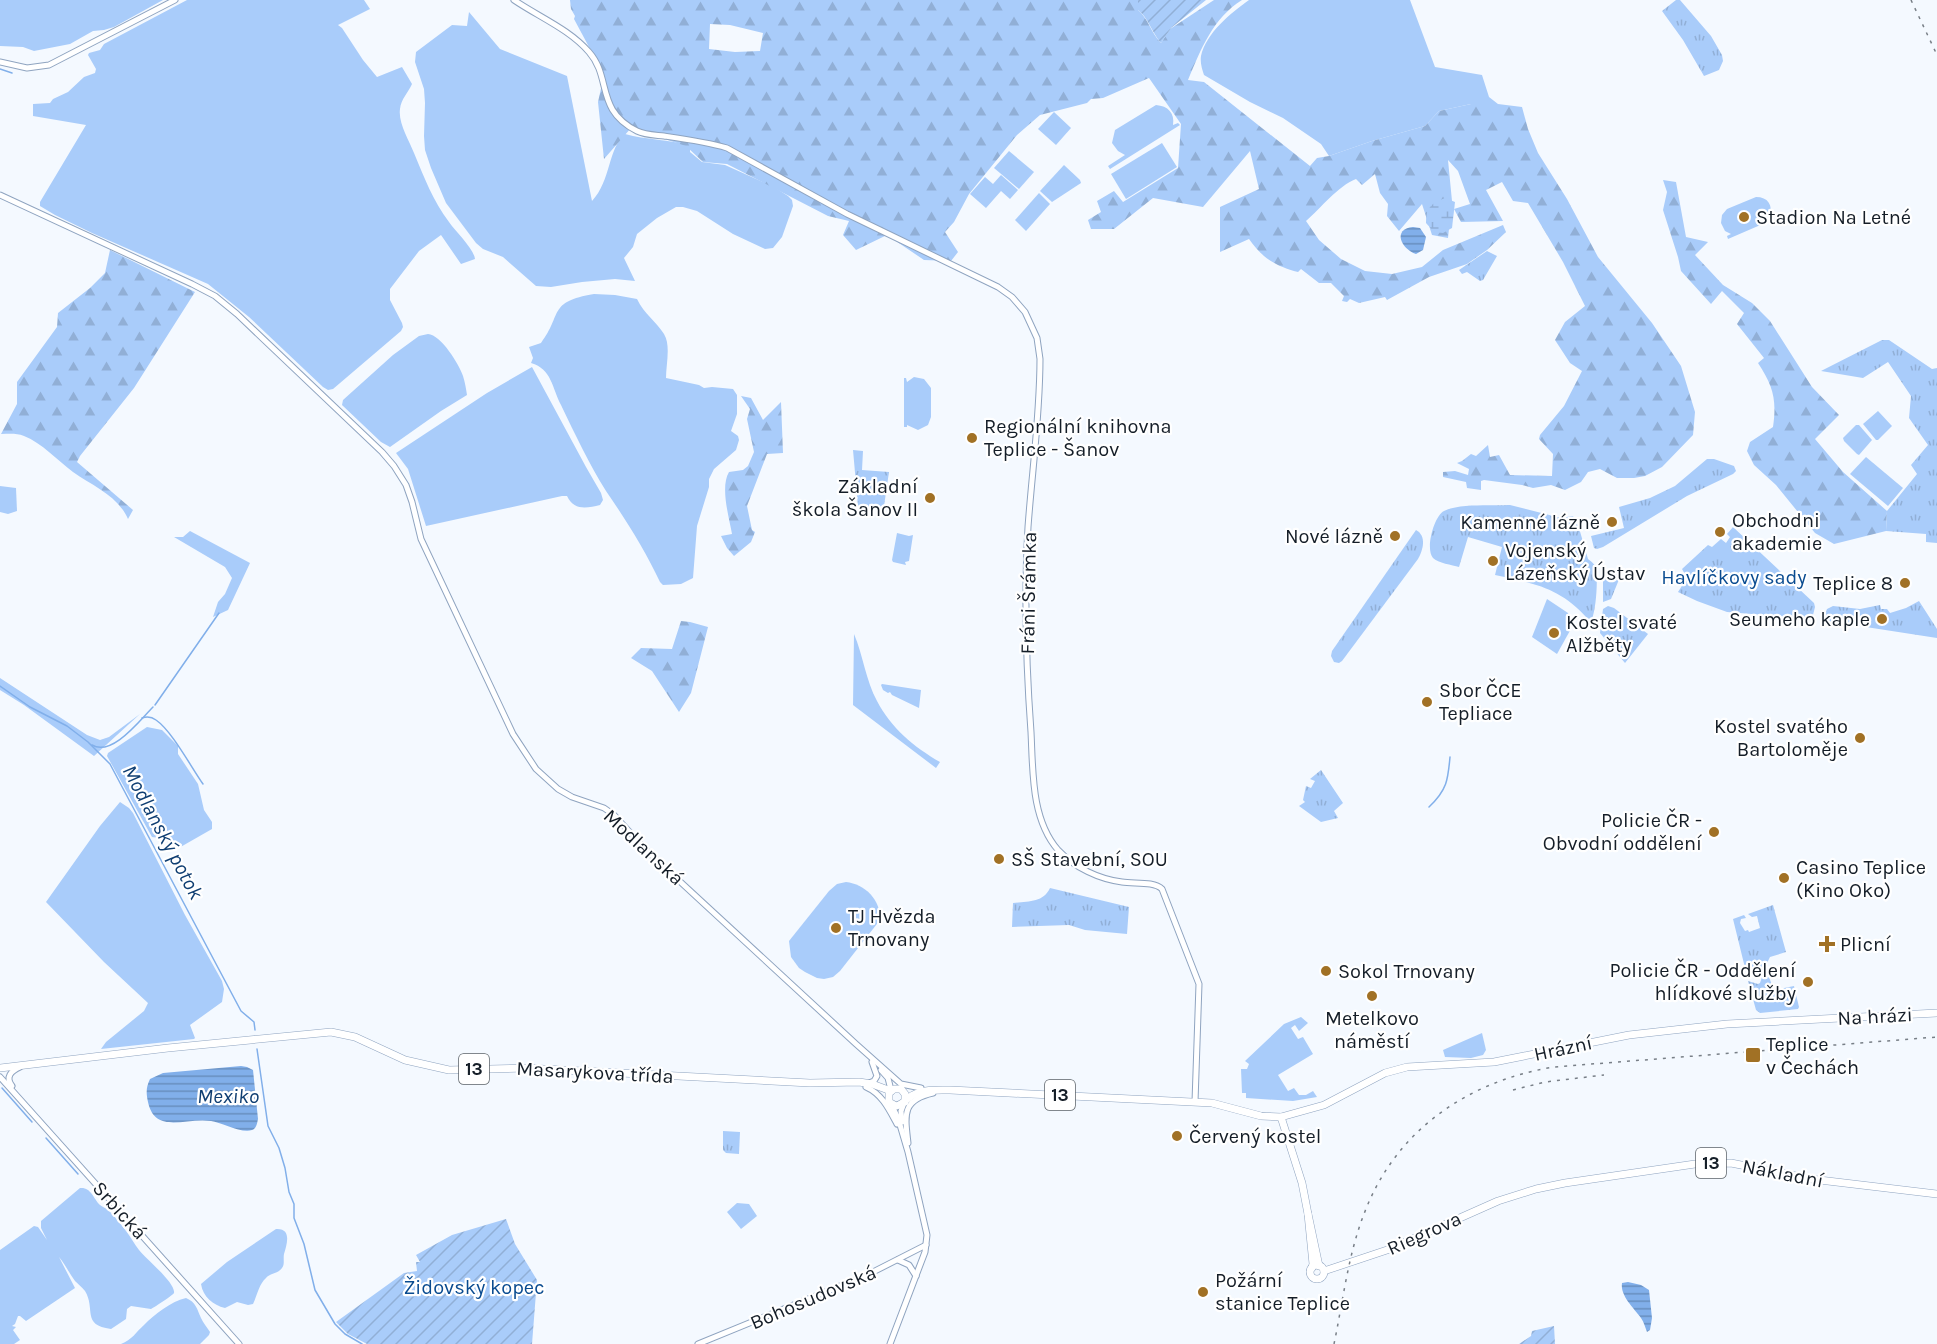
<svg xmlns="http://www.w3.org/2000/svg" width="1937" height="1344" font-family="Karla,sans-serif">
<defs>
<pattern id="forest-firs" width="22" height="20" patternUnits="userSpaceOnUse" patternTransform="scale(1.5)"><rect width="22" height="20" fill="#a9ccfa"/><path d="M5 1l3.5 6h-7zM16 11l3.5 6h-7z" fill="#91afd6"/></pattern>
<pattern id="wetland-marsh" width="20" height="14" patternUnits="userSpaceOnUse" patternTransform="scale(1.5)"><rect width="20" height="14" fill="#a9ccfa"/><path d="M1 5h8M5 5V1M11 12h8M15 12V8" fill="none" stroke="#91afd6"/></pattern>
<pattern id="park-tufts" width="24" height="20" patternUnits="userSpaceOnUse" patternTransform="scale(1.5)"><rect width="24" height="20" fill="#a9ccfa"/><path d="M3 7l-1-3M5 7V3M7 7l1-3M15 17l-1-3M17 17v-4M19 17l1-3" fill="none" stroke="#91afd6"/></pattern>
<pattern id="garden-furrows" width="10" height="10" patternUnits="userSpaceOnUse" patternTransform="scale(1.5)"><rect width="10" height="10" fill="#a9ccfa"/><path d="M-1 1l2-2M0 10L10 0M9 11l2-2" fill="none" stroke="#91afd6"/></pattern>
<pattern id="water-rules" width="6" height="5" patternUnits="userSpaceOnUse" patternTransform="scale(1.5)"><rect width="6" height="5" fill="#81afea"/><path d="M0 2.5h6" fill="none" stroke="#688ebe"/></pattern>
</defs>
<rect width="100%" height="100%" fill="#f4f9ff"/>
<!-- grass -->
<g fill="#a9ccfa">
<path d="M0 0H163L114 27 104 30 93 31 70 44 34 51 23 47 0 46Z"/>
<path d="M187 0H364L370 9 338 25 342 28 363 60 377 77 402 67 412 84C408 93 401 99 400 109 398 123 409 140 414 153 424 177 433 201 449 222 456 232 474 249 475 259L461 264 441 235 419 251 390 289V300L402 323 403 327 401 331 333 389 328 390 323 387 249 317 208 284 92 233 55 215 40 206V202L86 125 33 116V104L50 103 53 99 68 92 84 77 95 73 96 69 88 55 89 53 100 50 104 44Z"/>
<path d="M1249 0H1410L1435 67 1482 75 1489 97 1498 104H1471L1439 111 1425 126 1372 141 1329 156 1321 144 1283 118 1250 102 1204 75C1202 69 1200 62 1201 56 1206 33 1231 13 1249 0Z"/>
<path d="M469 12 500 49 567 76 592 201C611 181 608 148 625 134 646 140 669 139 690 146V152L702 162 725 165 774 187 788 196 792 200 793 206 782 237 773 248 765 249 733 234 697 211 683 207H676L657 218 637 234 633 247 624 258 635 281 615 279 582 282 551 287 536 286 503 257 483 249 476 243 446 203 431 168 425 150 424 136 425 103 424 89 415 62 416 52 452 25 467 26Z"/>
<path d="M1156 105C1168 106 1175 113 1173 125L1178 123 1180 125 1110 169 1108 166 1125 155 1118 151 1112 143 1115 130Z"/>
<path d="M1054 112 1071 128 1056 145 1038 129Z"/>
<path d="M1162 143 1177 167 1126 199 1111 174Z"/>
<path d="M1009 151 1034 172 1019 189 994 168Z"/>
<path d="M1064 165 1080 180 1081 183 1052 202 1040 191Z"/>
<path d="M1001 175 1018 190 1010 199 1001 191 986 208 970 194 985 177 993 184Z"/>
<path d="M1039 193 1050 204 1026 231 1015 220Z"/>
<path d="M1756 197C1768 197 1773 205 1770 216L1772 220 1728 239 1727 236 1731 234 1725 231 1721 223 1722 215 1727 209Z"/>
<path d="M594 294 615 295 637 299C644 314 656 321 664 334 671 345 666 365 666 378L699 385 704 388 712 387 733 389 737 395V414L731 431 738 436 739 440 736 450 714 469 709 479V487L697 526 693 578 681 584 663 585 660 582C645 550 626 520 606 491 589 464 575 434 561 405 552 388 552 369 531 363L533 358 529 347 541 343C563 314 547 302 594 294Z"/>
<path d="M428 334C441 335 459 364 463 376 465 382 466 389 467 395L441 411 390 447 381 442 342 405 343 400 393 355 419 336Z"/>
<path d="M532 367 586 467 601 493 603 500 600 505C587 508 574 511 567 496H562L426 526 408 469 396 453 487 393Z"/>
<path d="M914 377 924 379 931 388V417L928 425 918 430 907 425V427H904V378H906L907 382Z"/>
<path d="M1878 411 1892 426 1878 440H1876L1863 424Z"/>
<path d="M1856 425H1859L1872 440 1859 455 1857 454 1844 441 1843 438Z"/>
<path d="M1866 457 1903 488 1888 506 1850 474Z"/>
<path d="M0 486 16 488 17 511 8 514 0 512Z"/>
<path d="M190 531 250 563 228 610 213 617 218 602 225 594 232 578 225 567 174 537H183Z"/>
<path d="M897 533 909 536 913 535 909 561 905 562 906 565 893 562 892 560Z"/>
<path d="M1547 599 1568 613 1572 627 1557 654 1532 637Z"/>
<path d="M854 634C863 655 866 681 877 701 891 728 914 747 940 762L936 768 853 705Z"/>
<path d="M0 678 87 735 100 740 109 737 140 714 94 756 24 705 0 690Z"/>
<path d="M882 684 921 690 919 708 892 695 890 692 888 693 883 690 881 685Z"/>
<path d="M147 727 162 730 178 746V754L198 784 204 810 212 822V829L177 849 168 846 166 829 163 824 159 826V838L152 837 107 756 108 753Z"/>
<path d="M120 802 129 808 133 813 185 915 222 981 224 989 222 1002 190 1025 195 1038 194 1039 101 1049 106 1042 144 1011 148 1003 104 962 46 902 100 826Z"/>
<path d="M846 882C865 884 881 900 880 920L840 971 833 977 824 979 817 978 805 972 799 968 791 957 789 941 829 891 837 884Z"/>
<path d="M1301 1017 1308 1023 1299 1031 1295 1025 1291 1028 1298 1039 1303 1037 1313 1054 1278 1075 1288 1091 1294 1088 1299 1095H1306L1313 1091 1317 1097 1293 1101 1246 1098V1093H1242L1241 1069H1247L1249 1064 1245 1061 1284 1024Z"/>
<path d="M1482 1033 1486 1050 1483 1055 1471 1058 1445 1057 1443 1050Z"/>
<path d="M80 1188C91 1187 93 1198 100 1205 102 1207 106 1208 108 1210 115 1216 120 1224 126 1231 131 1237 134 1244 139 1250 145 1258 176 1283 174 1293 173 1295 155 1307 151 1309L131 1306 127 1309 126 1319 111 1329C81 1325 96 1309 85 1291 82 1287 78 1284 75 1281 69 1273 65 1264 59 1257L75 1288 26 1321 20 1316H18L15 1324 12 1326 16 1327 13 1330 20 1340 14 1344H0V1250L34 1226 38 1227 47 1240 41 1228V1221Z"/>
<path d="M737 1203 749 1204 757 1216 741 1229 727 1212Z"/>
<path d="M276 1229C292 1228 287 1244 284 1254 283 1259 285 1264 282 1268 278 1274 270 1273 266 1278 259 1284 257 1296 253 1304L248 1305 237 1302 225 1308C213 1305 203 1297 201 1284L227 1262Z"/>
<path d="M186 1298C196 1302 197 1309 201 1318 203 1323 207 1327 210 1332L209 1335 200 1344H121C132 1340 136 1332 144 1325 155 1314 170 1302 186 1298Z"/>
</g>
<!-- forest -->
<g fill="url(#forest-firs)" fill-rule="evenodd">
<path d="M570 0H1138V10C1148 18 1151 33 1161 43L1170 29 1214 0H1242C1213 18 1201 49 1188 80L1204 82 1310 166 1317 158 1329 156 1372 141 1425 126 1439 111 1471 104H1498L1522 107 1528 129 1538 153 1567 199 1598 257 1652 323 1681 366 1695 412 1693 435 1662 467 1645 476 1634 478H1617L1600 469 1588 472 1581 482 1565 490 1551 485 1533 488 1522 485 1484 480 1481 481V490L1467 488 1466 482 1443 477V472L1455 471 1468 475 1469 469 1457 463 1462 461 1471 454 1476 456 1488 445 1490 457 1499 455 1510 475 1552 476 1553 454 1539 439 1540 435 1564 406 1582 371 1570 363 1555 340 1565 322 1585 306 1563 262 1528 203 1513 201 1502 182 1486 190 1503 221 1461 222 1454 209 1470 204 1458 171 1448 160 1452 201 1448 238 1432 235 1422 204 1399 231 1387 216 1388 204 1380 193 1375 174 1362 185 1356 179C1338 186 1321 208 1306 221L1319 240 1341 259 1365 271 1392 274 1422 267 1443 250 1503 225 1506 232 1487 250 1467 264 1429 277 1387 300 1385 297 1359 303 1350 299 1347 302 1342 301 1344 296 1331 283H1319L1301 269 1298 272C1276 266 1263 259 1249 239L1220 252V207L1259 189 1250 151 1203 207 1153 198 1114 229H1091L1088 220 1101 212 1097 201 1114 191 1123 202 1178 168 1181 124 1149 78 1103 98 1091 99 1087 103 1040 115 1017 135 969 194 954 222 945 232 958 252 951 261 924 260 887 235 856 250 843 235 849 221 828 216 727 164 703 162 686 146 631 128 604 159 598 102 604 75 574 19 575 16 571 9ZM710 24 730 25 763 33 760 51 735 52 709 49Z"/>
<path d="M1663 180 1676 182 1686 237 1708 242 1695 255 1723 285 1752 303 1770 321 1812 387 1839 415 1815 439 1843 472 1887 511 1886 531 1834 544 1815 533 1776 485 1754 465 1747 451 1750 442 1773 427C1777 399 1773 386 1758 363L1764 358 1737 324 1744 313 1722 291 1711 304 1681 271 1678 257 1663 210 1667 192Z"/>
<path d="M110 250 195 292 134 388 80 456 77 462 133 510 128 519C118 496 93 486 73 472 57 460 42 443 24 436 16 433 10 434 1 434L17 404V382L57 327 58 313 90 288 105 273Z"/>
<path d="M741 396 751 398 763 420 781 402 783 453 767 454 747 506 752 530 755 532 751 542 734 556 727 548 721 536 732 534C729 517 720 487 729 472L743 470 748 466 754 452 747 419 750 409Z"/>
<path d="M681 621 690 622 708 627 691 693 679 712 652 671 631 658 641 648 672 649Z"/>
</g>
<!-- wetland -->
<path fill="url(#wetland-marsh)" d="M1445 198 1455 202 1452 228 1443 233 1434 232 1426 223C1426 208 1431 203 1445 198Z"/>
<!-- park -->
<g fill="url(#park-tufts)">
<path d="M1676 0H1680L1711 36 1722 55 1723 61 1719 70 1704 76 1683 40 1662 11Z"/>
<path d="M1487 251 1497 256 1483 280 1480 281 1467 272 1462 274 1459 270Z"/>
<path d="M1882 340H1889L1932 369 1937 368V543L1926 542V534L1886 531 1887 511 1917 474 1911 465 1928 445 1909 418 1911 396 1888 362 1863 378 1821 371Z"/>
<path d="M853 450 863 451 862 470 889 472 884 506 863 515 858 506Z"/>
<path d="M1707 459H1714L1734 466 1736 471 1733 474 1687 496 1603 547 1597 549 1594 548 1591 536 1624 528 1619 507 1650 498 1675 486Z"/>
<path d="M1510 505 1561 518 1573 516 1579 528 1588 559C1592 562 1596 565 1596 570 1598 581 1596 609 1592 619H1588C1559 587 1535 584 1495 575L1502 547 1468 537 1459 567C1452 565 1438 563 1433 558 1425 549 1434 516 1444 511 1460 503 1492 506 1510 505Z"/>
<path d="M1733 527 1814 603 1815 607 1812 619 1727 612 1697 601 1678 592 1687 578 1682 569 1708 545 1712 547 1721 539 1726 543 1730 537 1727 534Z"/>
<path d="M1416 530C1427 536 1423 550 1418 559L1342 661 1339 663 1334 662 1331 656 1332 651Z"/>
<path d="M1605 570 1615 572 1620 577 1611 599 1603 602V572Z"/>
<path d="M1919 601 1937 629V638L1827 621 1824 617 1827 609 1833 606 1860 609 1880 605 1881 609H1887L1890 613 1906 608Z"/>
<path d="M1608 606 1614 608 1648 634 1625 663 1600 633 1603 609Z"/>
<path d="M1321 770 1343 803 1334 811 1338 818 1321 822 1299 806 1305 802 1303 800 1306 786 1311 788 1315 781 1310 779Z"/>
<path d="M1050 888 1129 907 1127 934 1085 930 1069 925 1012 927 1013 903C1028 901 1043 903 1050 888Z"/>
<path d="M1773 905 1786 952 1770 957 1765 967 1774 990 1794 986 1799 1007 1798 1009 1760 1013 1756 1010 1748 981 1758 984 1760 983 1763 974 1759 969 1754 967 1747 976 1733 919 1744 915 1746 918 1741 919 1740 923 1745 931 1748 930 1749 932 1760 928 1757 916 1752 917 1748 914Z"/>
<path d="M723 1131 740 1132 739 1154 726 1153 723 1150Z"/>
</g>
<!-- garden -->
<g fill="url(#garden-furrows)">
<path d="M1138 0H1206L1171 28 1161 43C1152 33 1148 17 1138 10Z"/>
<path d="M506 1219 515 1244 537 1280 532 1344H367L348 1334 336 1322 404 1273 417 1271 416 1262H420L416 1255 452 1235Z"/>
<path d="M1554 1326 1555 1344H1519L1531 1336 1532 1331Z"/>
</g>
<!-- water -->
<g fill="url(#water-rules)">
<path d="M1413 227 1420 228 1426 237 1423 250 1416 254C1401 249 1392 229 1413 227Z"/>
<path d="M241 1066 247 1067 253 1070 258 1119C257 1123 257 1128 252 1130 242 1134 221 1122 211 1121 186 1117 155 1135 148 1102 146 1093 146 1087 150 1079L163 1073Z"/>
<path d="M1628 1282 1641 1285 1649 1290 1652 1318 1650 1330 1647 1332C1645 1327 1644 1322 1641 1318 1634 1308 1620 1296 1622 1283Z"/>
</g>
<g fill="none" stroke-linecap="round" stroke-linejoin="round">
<!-- stream -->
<g stroke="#81afea" stroke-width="1.5">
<path d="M0 69 12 73"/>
<path d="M0 686 30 707 67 726 88 742 110 764 241 1011 254 1022 255 1030"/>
<path d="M155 705 219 613"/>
<path d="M142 718C148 716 152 717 156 720 172 731 191 767 203 784"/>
<path d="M92 745C112 757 140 720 153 707"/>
<path d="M1429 807C1447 790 1448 780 1450 757"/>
<path d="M257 1049 268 1126 279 1148 285 1168 289 1192 294 1204V1218L304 1244 315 1290 335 1324 345 1334 362 1344"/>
<path d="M2 1088 32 1122"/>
<path d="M46 1138 78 1174"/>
</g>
<!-- minor casing -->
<g stroke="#8fa4c0" stroke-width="7">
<g id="minor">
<path d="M514 0C539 17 569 29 589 52 612 78 595 110 637 131 645 135 656 135 664 136 685 139 707 142 727 148L847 214 998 287 1012 297 1025 312 1037 338 1040 359C1040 415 1032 472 1028 527 1024 596 1026 664 1031 732 1033 771 1031 819 1058 850 1075 868 1099 879 1122 882 1134 884 1154 881 1162 889L1199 984 1195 1102"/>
<path d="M0 62 27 68 49 65 175 0"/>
<path d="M0 195 192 284 215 296 237 314 382 452 394 466 406 485 412 502 421 539 513 734 536 769 558 789 572 797 604 808 614 815 648 852 856 1044 901 1084 921 1088"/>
<path d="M881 1070 888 1078 891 1090"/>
<path d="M0 1077 239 1344"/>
<path d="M869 1083 874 1081 877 1076 872 1062"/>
<path d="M12 1086C5 1077 11 1071 20 1067"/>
<path d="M866 1087C882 1094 889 1109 897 1124"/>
<path d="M902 1122 901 1111 904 1103"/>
<path d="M908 1143C905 1116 901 1100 933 1093"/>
<path d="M898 1260 909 1265 916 1276"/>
<path d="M698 1344 867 1275 926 1245"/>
<path d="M890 1344 925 1252 927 1235 908 1152 898 1118 891 1104"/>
</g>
</g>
<!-- major casing -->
<g stroke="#8fa4c0" stroke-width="8">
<g id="major">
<path d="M0 1068 168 1048 331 1032 355 1037 405 1060 449 1070 525 1068 810 1083 859 1082 872 1084 891 1091"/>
<path d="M905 1102V1094L901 1089H894L889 1093V1102L896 1106C904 1104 907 1098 913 1095 924 1089 938 1090 950 1090L1212 1103 1261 1116 1281 1117 1324 1105 1385 1073 1407 1067 1494 1062 1629 1035 1727 1024 1937 1013"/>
<path d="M1281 1117 1302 1183 1308 1214"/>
<circle cx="1317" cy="1272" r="7"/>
<path d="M1312 1268 1313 1264 1308 1214 1319 1266"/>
<path d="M1324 1271 1390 1249 1498 1201 1536 1189 1565 1183 1695 1164 1731 1163 1811 1179 1937 1194"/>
</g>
</g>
<!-- minor -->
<use href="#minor" stroke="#fff" stroke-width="5"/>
<!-- major -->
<use href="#major" stroke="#fff" stroke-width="7"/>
<!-- rail -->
<g stroke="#787f87" stroke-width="1.5" stroke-dasharray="3 6" stroke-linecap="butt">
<path d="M1911 0 1937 55"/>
<path d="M1513 1090 1545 1082 1604 1075"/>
<path d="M1334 1344C1343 1301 1348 1255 1364 1214 1395 1131 1467 1081 1554 1067L1937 1037"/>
</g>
</g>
<!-- markers -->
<g fill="#a17125" stroke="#fff" stroke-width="2">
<circle cx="1744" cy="217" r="6"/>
<circle cx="972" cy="438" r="6"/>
<circle cx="930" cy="498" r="6"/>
<circle cx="1612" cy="522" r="6"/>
<circle cx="1720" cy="532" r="6"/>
<circle cx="1395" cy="536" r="6"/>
<circle cx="1493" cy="561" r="6"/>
<circle cx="1905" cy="583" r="6"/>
<circle cx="1882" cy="619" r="6"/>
<circle cx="1554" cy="633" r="6"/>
<circle cx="1427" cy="702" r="6"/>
<circle cx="1860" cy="738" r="6"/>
<circle cx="1714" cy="832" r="6"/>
<circle cx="999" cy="859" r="6"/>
<circle cx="1784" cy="878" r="6"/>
<circle cx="836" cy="928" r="6"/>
<path d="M1824 935h6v6h6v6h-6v6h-6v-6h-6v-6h6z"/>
<circle cx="1326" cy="971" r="6"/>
<circle cx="1808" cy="982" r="6"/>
<circle cx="1372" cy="996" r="6"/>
<rect x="1745" y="1047" width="16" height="16" rx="3"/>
<circle cx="1177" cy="1136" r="6"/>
<circle cx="1203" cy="1292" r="6"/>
</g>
<g text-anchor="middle" stroke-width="4.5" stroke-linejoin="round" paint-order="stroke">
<!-- shield labels -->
<g fill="#fff" stroke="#5b6268" stroke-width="1.5">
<rect x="459" y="1054" width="30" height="30" rx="4.5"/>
<rect x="1045" y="1080" width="30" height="30" rx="4.5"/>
<rect x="1696" y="1148" width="30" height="30" rx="4.5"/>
</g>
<g font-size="18" font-weight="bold" fill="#151e28">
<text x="474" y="1075">13</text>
<text x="1060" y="1101">13</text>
<text x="1711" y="1169">13</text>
</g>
<!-- poi labels -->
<g font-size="20" fill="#151e28" stroke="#fff" text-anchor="start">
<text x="1756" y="224">Stadion Na Letné</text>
<text x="984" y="433">Regionální knihovna<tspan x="984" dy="23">Teplice - Šanov</tspan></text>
<text x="918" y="493" text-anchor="end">Základní<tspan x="918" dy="23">škola Šanov II</tspan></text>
<text x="1732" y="527">Obchodni<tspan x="1732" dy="23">akademie</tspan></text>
<text x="1600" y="529" text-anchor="end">Kamenné lázně</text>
<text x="1383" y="543" text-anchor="end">Nové lázně</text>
<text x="1505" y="557">Vojenský<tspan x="1505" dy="23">Lázeňský Ústav</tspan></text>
<text x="1893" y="590" text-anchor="end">Teplice 8</text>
<text x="1870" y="626" text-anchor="end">Seumeho kaple</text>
<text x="1566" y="629">Kostel svaté<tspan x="1566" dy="23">Alžběty</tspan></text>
<text x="1439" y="697">Sbor ČCE<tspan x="1439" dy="23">Tepliace</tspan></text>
<text x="1848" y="733" text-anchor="end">Kostel svatého<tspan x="1848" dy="23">Bartoloměje</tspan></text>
<text x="1702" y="827" text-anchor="end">Policie ČR -<tspan x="1702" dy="23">Obvodní oddělení</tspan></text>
<text x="1011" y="866">SŠ Stavební, SOU</text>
<text x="1796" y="874">Casino Teplice<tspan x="1796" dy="23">(Kino Oko)</tspan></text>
<text x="848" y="923">TJ Hvězda<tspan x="848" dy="23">Trnovany</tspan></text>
<text x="1840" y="951">Plicní</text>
<text x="1796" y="977" text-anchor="end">Policie ČR - Oddělení<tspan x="1796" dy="23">hlídkové služby</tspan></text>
<text x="1338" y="978">Sokol Trnovany</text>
<text x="1372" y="1025" text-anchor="middle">Metelkovo<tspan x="1372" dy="23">náměstí</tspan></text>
<text x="1766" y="1051">Teplice<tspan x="1766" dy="23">v Čechách</tspan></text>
<text x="1189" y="1143">Červený kostel</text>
<text x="1215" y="1287">Požární<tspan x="1215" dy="23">stanice Teplice</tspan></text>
</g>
<!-- park labels -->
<g font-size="20" fill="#094b90" stroke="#fff">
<text x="1734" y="584">Havlíčkovy sady</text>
<text x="474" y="1294">Židovský kopec</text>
</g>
<!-- street labels -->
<g font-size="20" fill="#151e28" stroke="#fff">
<text transform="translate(1028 593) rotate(-89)" y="7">Fráni Šrámka</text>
<text transform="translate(644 847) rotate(43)" y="7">Modlanská</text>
<text transform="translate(1875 1016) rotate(-3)" y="7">Na hrázi</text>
<text transform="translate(1563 1048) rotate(-12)" y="7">Hrázní</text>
<text transform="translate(595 1072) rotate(3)" y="7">Masarykova třída</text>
<text transform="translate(1783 1173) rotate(11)" y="7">Nákladní</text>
<text transform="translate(120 1210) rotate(48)" y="7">Srbická</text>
<text transform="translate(1424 1233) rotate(-24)" y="7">Riegrova</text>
<text transform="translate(813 1297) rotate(-23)" y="7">Bohosudovská</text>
</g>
<!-- water labels -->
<g font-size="21" font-style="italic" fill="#0f3e72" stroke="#fff">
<text transform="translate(163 832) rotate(62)" y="7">Modlanský potok</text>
<text x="228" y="1103">Mexiko</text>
</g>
</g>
</svg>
